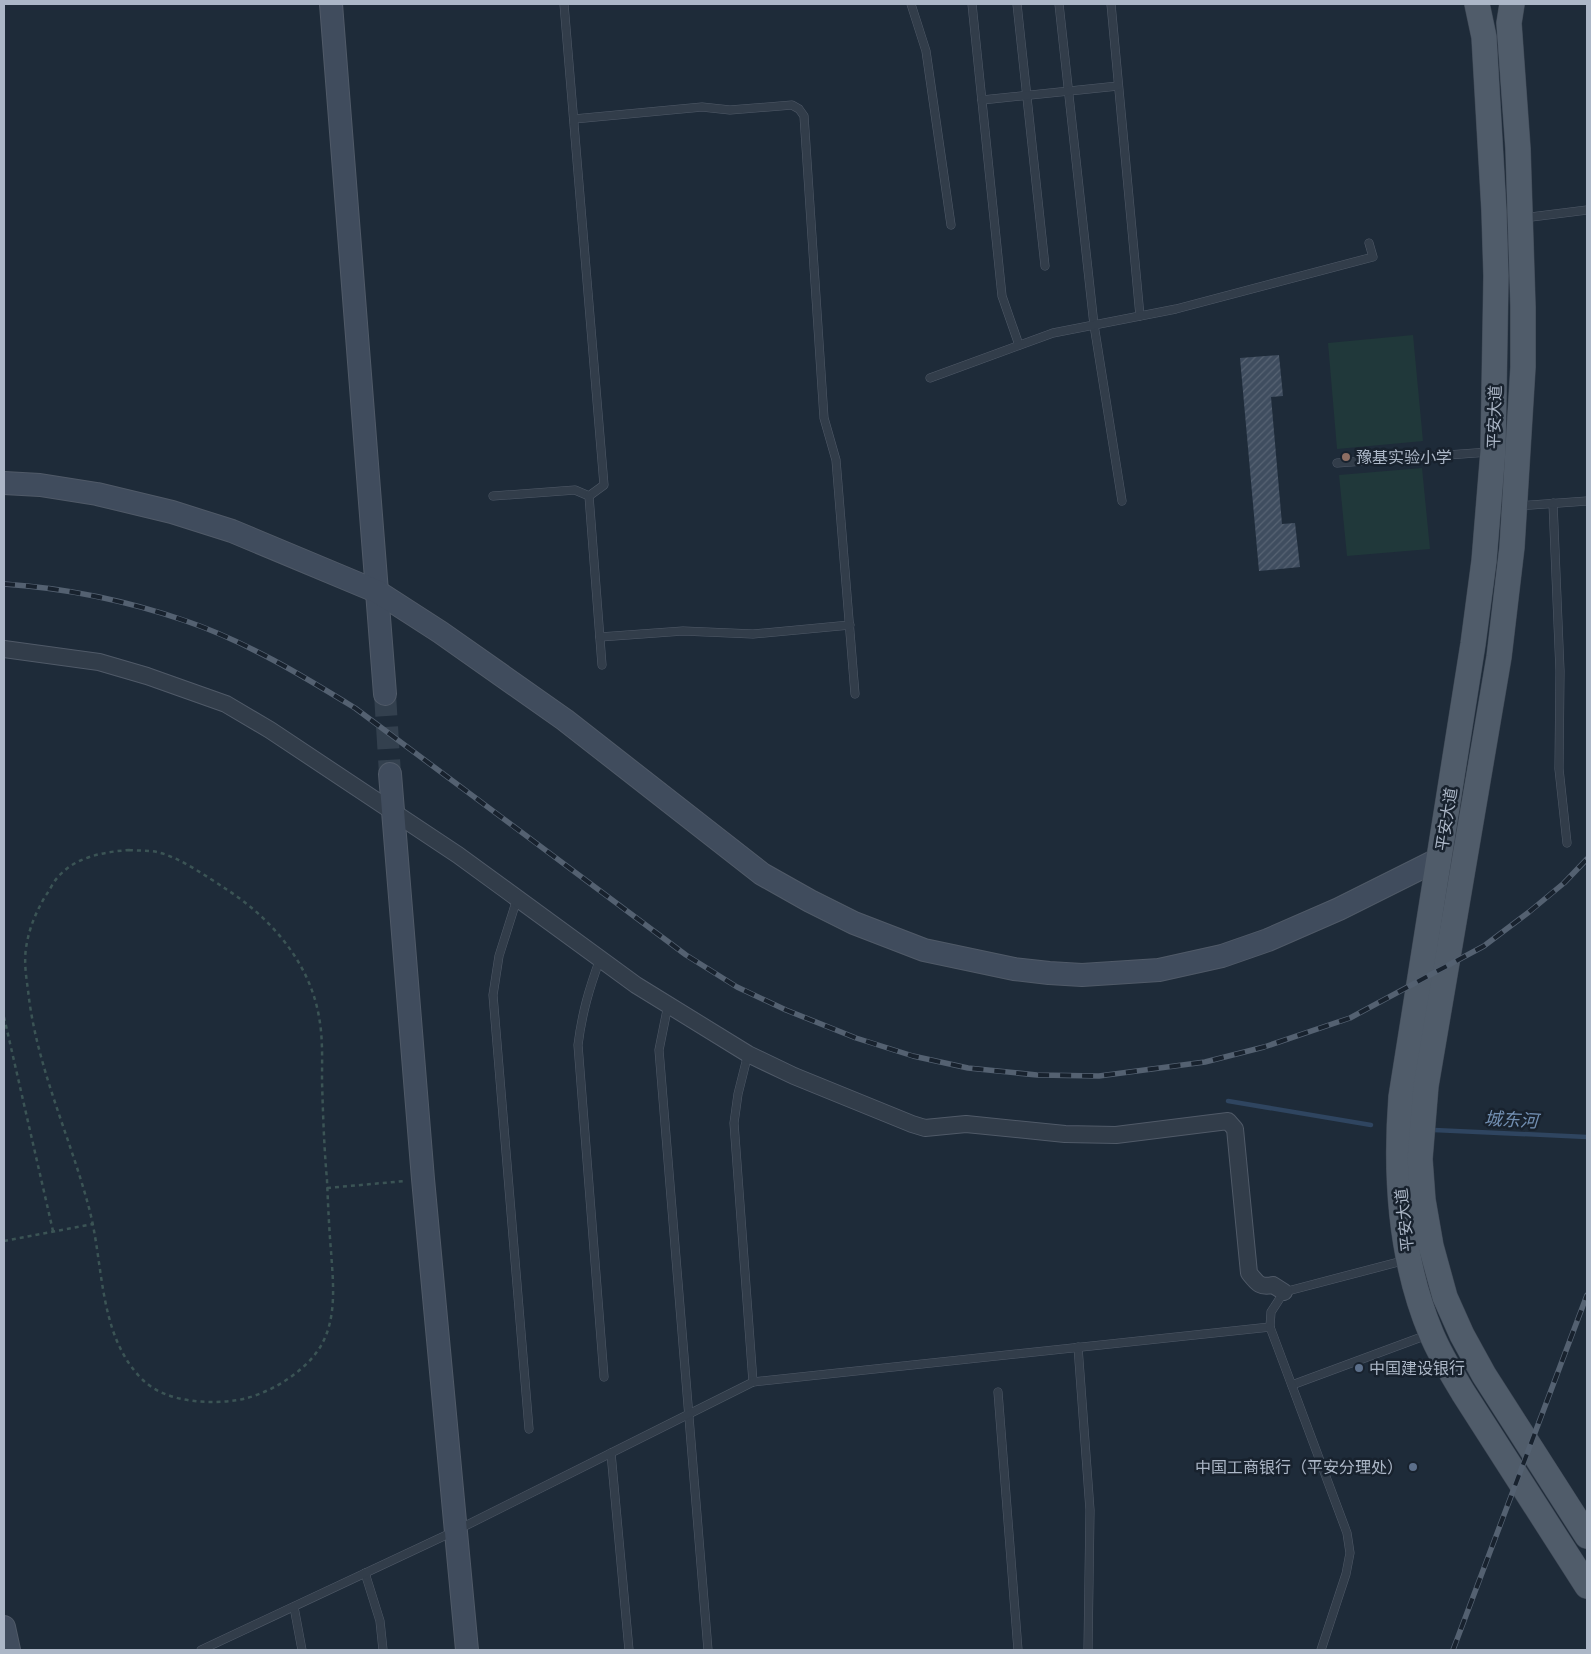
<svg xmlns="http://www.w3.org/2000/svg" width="1591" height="1654" font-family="'Work Sans','Noto Sans SC',sans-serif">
<defs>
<pattern id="building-hatch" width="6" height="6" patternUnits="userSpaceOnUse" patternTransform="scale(1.25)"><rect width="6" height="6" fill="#3f4d5f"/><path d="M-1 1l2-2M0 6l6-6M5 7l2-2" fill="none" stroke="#586474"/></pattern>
</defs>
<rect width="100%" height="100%" fill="#1e2b39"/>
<!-- pitch -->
<g fill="#20383a">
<path d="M1413 335 1423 441 1337 449 1328 343Z"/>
<path d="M1422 468 1430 549 1347 556 1339 475Z"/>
</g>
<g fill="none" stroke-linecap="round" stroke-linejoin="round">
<!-- stream -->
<g stroke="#2f4560" stroke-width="4.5">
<path d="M1228 1101 1371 1125"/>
<path d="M1434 1130 1587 1137"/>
</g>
</g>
<!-- building -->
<path fill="url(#building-hatch)" d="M1279 355 1283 396 1271 397 1282 524 1295 523 1300 567 1259 571 1240 358Z"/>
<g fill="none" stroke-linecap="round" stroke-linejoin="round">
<!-- secondary-tunnel -->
<path stroke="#33404e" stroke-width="22" stroke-dasharray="22 11" stroke-linecap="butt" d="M385 694 390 774"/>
<!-- lane casing -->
<g stroke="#505a68" stroke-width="9">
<g id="lane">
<path d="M911 4 926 51 951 225"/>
<path d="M972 4 1002 296 1019 345"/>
<path d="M1017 4 1045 266"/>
<path d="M1059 4 1094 325 1122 501"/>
<path d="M1111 4 1140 316"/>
<path d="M982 100 1118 86"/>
<path d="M574 119 702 107 730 110 792 105 799 109 804 116 824 418 836 460 855 694"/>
<path d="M1523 218 1587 210"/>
<path d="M930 378 1053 333 1176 309 1373 257 1369 243"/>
<path d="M1337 463 1489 452"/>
<path d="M493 496 575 490 589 496 604 485 564 4"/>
<path d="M589 496 602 665"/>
<path d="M1553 503 1560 671 1559 769 1567 843"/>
<path d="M1517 506 1587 501"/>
<path d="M600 637 683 631 753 634 850 625"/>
<path d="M517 899 499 956 493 995 529 1429"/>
<path d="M600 959C589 989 582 1013 578 1045L604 1377"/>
<path d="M668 1005 659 1050 708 1650"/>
<path d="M748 1054 738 1094 734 1123 753 1382"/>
<path d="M1078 1347 1090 1510 1088 1650"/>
<path d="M1292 1385 1427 1335"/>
<path d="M998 1392 1018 1650"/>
<path d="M611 1453 629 1650"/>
<path d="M365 1573 380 1621 383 1650"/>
<path d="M294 1607 302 1650"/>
<path d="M201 1650 457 1530 753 1382 1270 1327"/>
<path d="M1321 1650 1346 1574 1350 1553 1347 1533 1270 1327 1271 1312 1284 1292 1406 1260"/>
</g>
</g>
<!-- street casing -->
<g stroke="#505a68" stroke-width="18">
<path id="street" d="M4 649 99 662 147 676 226 704 270 730 458 855 636 985 748 1054 794 1076 912 1124 925 1128 966 1124 1065 1134 1116 1135 1228 1121 1235 1129 1249 1273C1257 1283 1260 1288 1273 1285L1284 1292"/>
</g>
<!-- secondary casing -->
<g stroke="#505a68" stroke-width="24">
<g id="secondary">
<path d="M331 4 385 694"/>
<path d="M4 483 40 485 97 494 172 512 232 531 378 592 440 632 565 720 762 874 810 901 854 923 924 950 1014 969 1049 973 1082 975 1159 970 1222 956 1268 940 1339 909 1439 859"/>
<path d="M390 774 423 1179 467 1650"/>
<path d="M4 1627 9 1650"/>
</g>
</g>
<!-- primary casing -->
<g stroke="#3c4653" stroke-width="26">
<g id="primary">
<path d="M1477 4 1484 37 1494 211 1496 276 1493 451 1484 561 1473 644 1401 1097C1395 1176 1400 1259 1431 1333 1440 1355 1452 1374 1464 1394L1587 1586"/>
<path d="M1512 4 1509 23 1518 149 1523 307V367L1512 547 1499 657 1426 1086 1420 1159 1423 1200 1431 1246 1445 1297 1462 1335 1484 1375 1587 1536"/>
</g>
</g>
<!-- path -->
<g stroke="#3b5455" stroke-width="2.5" stroke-dasharray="4 4" stroke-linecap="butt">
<path d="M129 850C138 851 148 850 157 852 179 857 206 876 226 889 271 918 310 963 319 1017 323 1038 322 1060 322 1081 323 1114 324 1147 327 1180 328 1204 329 1227 331 1251 333 1281 337 1314 323 1342 308 1372 264 1398 231 1401 200 1404 161 1401 139 1376 98 1331 104 1264 89 1208 70 1136 36 1066 28 990 26 976 24 962 26 948 29 928 36 912 46 895 50 890 53 882 58 877 75 857 103 852 129 850Z"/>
<path d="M4 1017 53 1231"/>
<path d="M327 1188 405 1181"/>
<path d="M4 1241 93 1224"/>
</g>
<!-- lane -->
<use href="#lane" stroke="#323d4a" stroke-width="8"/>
<!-- street -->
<use href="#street" stroke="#323d4a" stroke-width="16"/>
<!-- secondary -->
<use href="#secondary" stroke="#404c5d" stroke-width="22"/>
<!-- primary -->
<use href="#primary" stroke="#505c6a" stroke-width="25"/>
<!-- rail casing -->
<g stroke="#546171" stroke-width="5.5">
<g id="rail">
<path d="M4 584C65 588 128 601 186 621 245 641 303 676 355 708L686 955 737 987 786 1010 856 1038 913 1056 968 1068 1037 1075 1099 1076 1205 1062 1264 1047 1350 1018 1484 946 1529 912 1564 883 1587 859"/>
<path d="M1453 1650 1587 1295"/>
</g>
</g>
<!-- rail -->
<use href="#rail" stroke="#18222e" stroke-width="4" stroke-dasharray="11" stroke-linecap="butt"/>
</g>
<!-- markers -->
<circle fill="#8d6e63" stroke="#18222e" stroke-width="2" cx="1346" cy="457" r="5"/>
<g fill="#5c6f8a" stroke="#18222e" stroke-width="2">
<circle cx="1359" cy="1368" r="5"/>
<circle cx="1413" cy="1467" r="5"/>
</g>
<g text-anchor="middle" stroke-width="5" stroke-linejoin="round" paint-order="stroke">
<!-- street labels -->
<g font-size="16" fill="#acb7c7" stroke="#18222e">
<text transform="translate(1494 417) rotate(-88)" y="6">平安大道</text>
<text transform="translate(1446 819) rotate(-81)" y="6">平安大道</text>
<text transform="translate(1404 1220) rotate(-96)" y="6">平安大道</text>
</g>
<!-- poi labels -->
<g font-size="16" fill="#acb7c7" stroke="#18222e" text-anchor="start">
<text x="1356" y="463">豫基实验小学</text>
<text x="1369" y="1374">中国建设银行</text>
<text x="1403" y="1473" text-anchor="end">中国工商银行（平安分理处）</text>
</g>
<!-- water labels -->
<g font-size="18" font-style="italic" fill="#728fb2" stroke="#18222e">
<text transform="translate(1511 1120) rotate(3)" y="6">城东河</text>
</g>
</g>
<!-- border -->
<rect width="1591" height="1654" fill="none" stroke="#acb7c7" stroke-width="10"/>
</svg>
